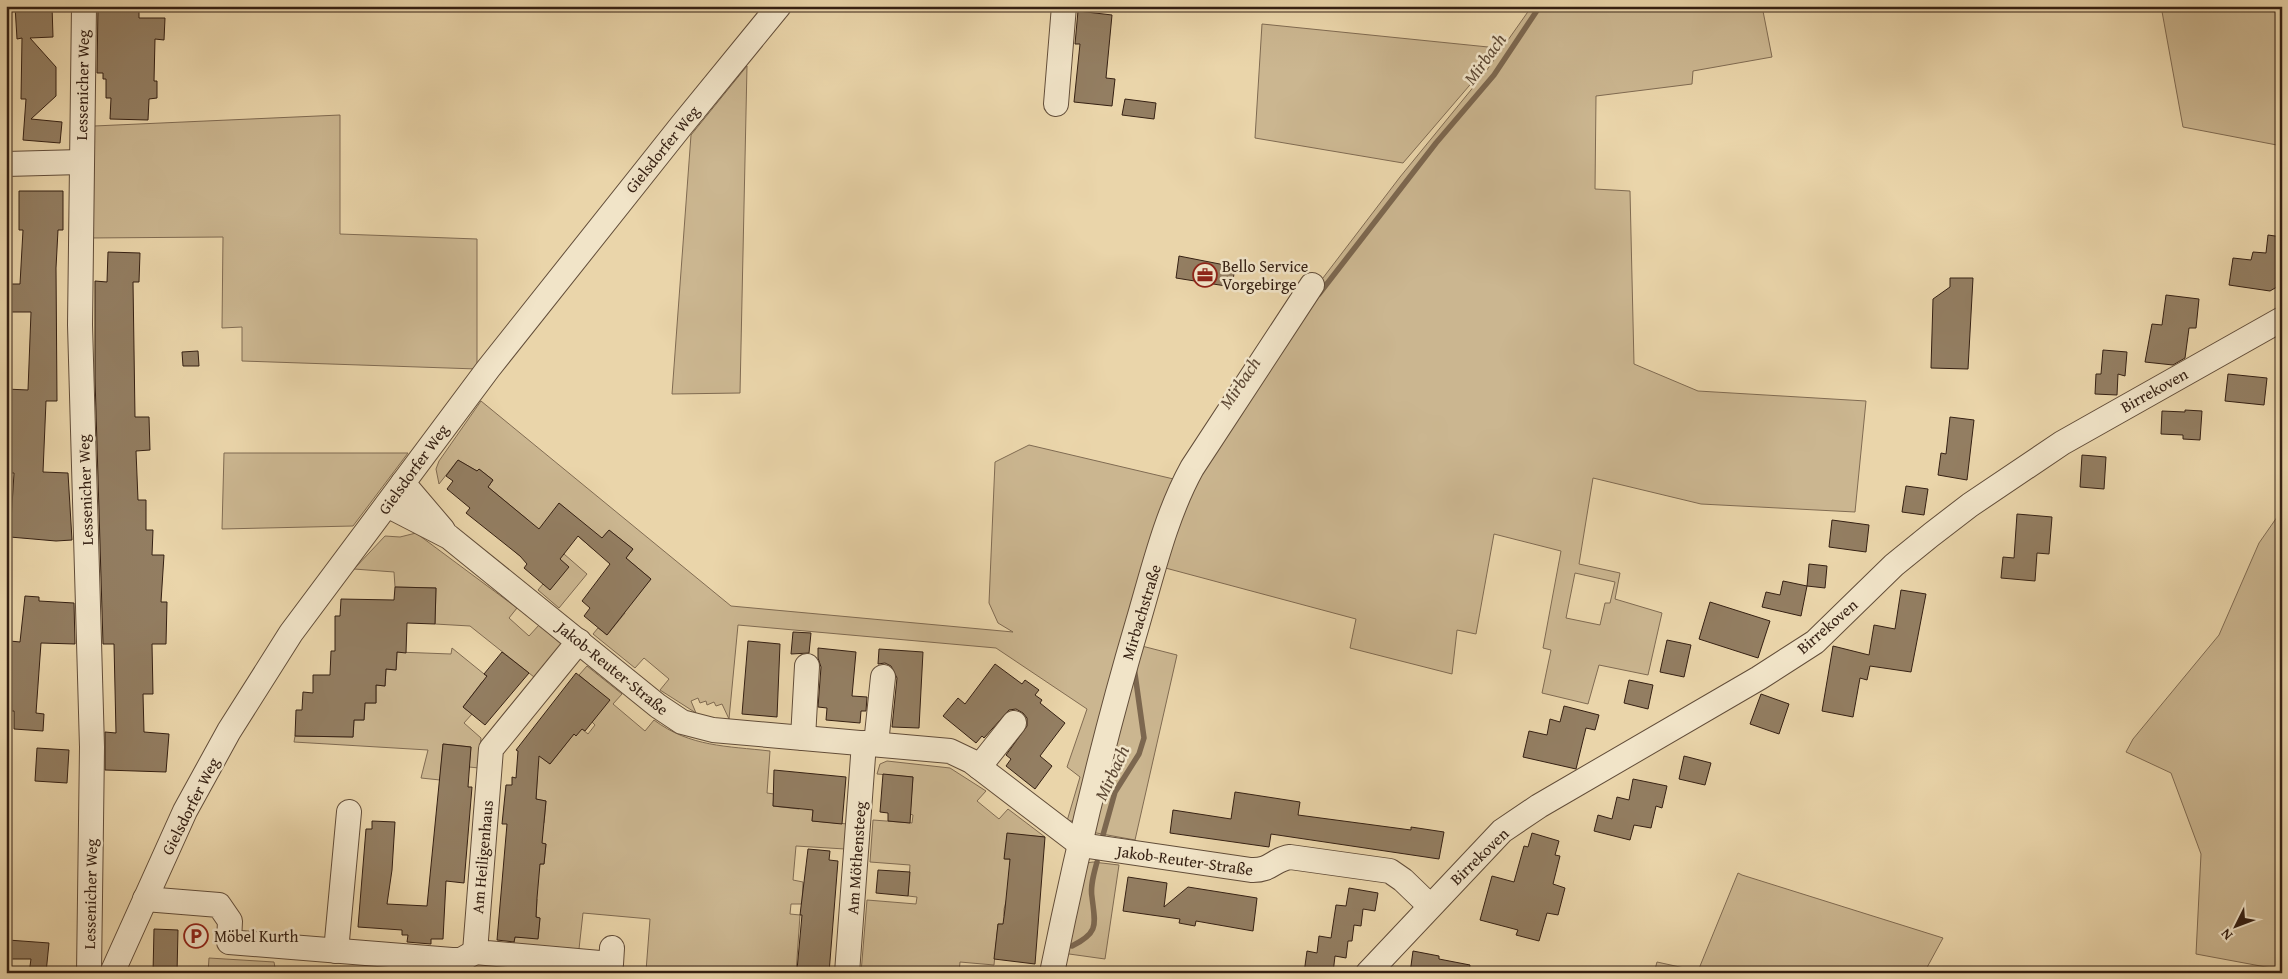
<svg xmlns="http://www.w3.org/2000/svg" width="2288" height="979" font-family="'Gentium Book Plus',serif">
<rect width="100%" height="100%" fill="#ead5aa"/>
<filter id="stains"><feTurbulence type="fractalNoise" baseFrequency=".004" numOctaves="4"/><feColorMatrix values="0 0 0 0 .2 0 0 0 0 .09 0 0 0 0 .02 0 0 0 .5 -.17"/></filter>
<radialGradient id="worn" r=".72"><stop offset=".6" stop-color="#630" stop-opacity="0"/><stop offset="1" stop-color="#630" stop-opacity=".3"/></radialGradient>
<!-- green -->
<g fill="#cbb690" stroke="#806b52" fill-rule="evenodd">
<path d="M1532 6H1762L1772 57 1693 71 1692 84 1596 96 1595 189 1630 191 1634 364 1698 391 1866 401 1855 512 1701 504 1593 478 1579 564 1620 573 1615 599 1662 613 1648 675 1599 665 1588 704 1542 693 1551 650 1543 648 1561 551 1494 534 1476 634 1457 630 1452 674 1350 648 1356 619 1158 566 1186 486 1313 291 1400 177 1484 74ZM1575 573 1615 582 1610 603H1605L1600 625 1566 618Z"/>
<path d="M2161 6H2282V146L2183 127Z"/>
<path d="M1262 24 1498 48 1469 86 1403 163 1255 138Z"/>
<path d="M747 66 740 393 672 394 691 135Z"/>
<path d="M340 115V234L477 239V369L242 361V327L222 328 223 237 88 238 94 126Z"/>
<path d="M481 401 731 606 1013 632 998 623 989 603 995 462 1029 445 1182 481 1076 821H1067L1080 777 1067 767 1087 709 996 648 738 625 729 719 722 704 716 706 714 702 707 705 706 701 700 703 698 698 691 701 696 713 660 690 669 679 644 658 635 668 593 634 598 628 607 635 625 613 602 594 628 606 651 579 626 558 633 549 609 530 593 549 578 536 586 526 560 504 564 554 587 574 559 608 538 590 543 584 569 567 533 540 520 556 514 551 524 539 528 520 488 487 493 480 479 469 477 471 458 460 439 484 436 469 439 461Z"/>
<path d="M224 453H408L353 526 222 529Z"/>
<path d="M2282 510V970L2196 954 2201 854 2171 773 2126 752 2133 739 2219 635 2259 543Z"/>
<path d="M416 533 517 608 509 618 529 636 539 625 561 644 534 677 470 626 435 624 436 588 395 587 394 572 354 569 385 536 400 537Z"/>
<path d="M1134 644 1177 655 1135 840 1091 832Z"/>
<path d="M452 648 489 678 482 682 463 707 472 714 464 723 481 738 479 768 469 767 471 747 443 744 440 780 421 778 428 750 294 742 295 736 353 737 354 720H364L365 703H376V685L385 686 386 669 396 670 397 652 451 654Z"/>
<path d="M587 666 622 694 613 704 645 731 654 720C690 747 727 746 770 751L767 793 774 794 773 806 799 809 814 798 812 821 848 824 845 849 796 846 793 880 803 882 802 904H791L790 914 800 915 796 973 646 971 650 919 583 913 579 949 514 944 515 937 538 938 540 918 536 917 537 899 525 898 540 864H544L546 844 534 843 536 822 544 823 546 801 536 799 537 780 533 751 550 764 574 734 576 735 582 729 588 734 595 725 592 722 609 700 579 675Z"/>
<path d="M887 761 950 768 986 791 977 801 999 819 1008 809 1045 837 1008 834 1005 859 1018 860 1004 909V916L1012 917 1011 925 998 924 994 965 960 962 959 973H861L867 900 916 904 917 897 908 896 910 865 870 862 873 820 912 823 913 815 910 814 913 777 877 774 880 764Z"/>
<path d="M1093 862 1119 865 1105 959 1062 953 1086 863Z"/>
<path d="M1738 873 1742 875 1943 938 1924 973H1654L1657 962 1698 971Z"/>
<path d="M209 958 274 962 276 973H208Z"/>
</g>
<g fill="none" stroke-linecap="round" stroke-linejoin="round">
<!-- stream -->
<g stroke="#7c674f" stroke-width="5.5">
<path d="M1319 294 1436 143 1494 75 1540 6"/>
<path d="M1103 835 1115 792 1139 754 1144 738 1134 667"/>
<path d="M1072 946C1100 932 1095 924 1092 897 1090 886 1094 873 1097 862"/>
</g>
</g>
<!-- building -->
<g fill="#937e62" stroke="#352013">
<path d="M15 6H52L53 37 30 38 56 67V96L31 119 62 122 60 143 23 140 26 99H21L22 38 17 39Z"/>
<path d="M98 6H139V18H165L164 40 155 39 154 81H157V98L149 99 148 120 110 119 111 98H106V79H103V73H97Z"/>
<path d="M1078 11 1112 15 1106 78 1115 79 1112 106 1074 102 1080 44H1075Z"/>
<path d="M1125 99 1156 103 1154 119 1122 115Z"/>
<path d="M19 191H63V230H58L56 268 57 401H46L43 472 68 473 72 540 56 541 10 537 14 473H6V389L28 390 31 312H6V284H20L23 230H19Z"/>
<path d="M2268 235 2282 237V284L2270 291 2229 285 2233 258 2251 260 2253 252 2266 253Z"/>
<path d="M108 252 140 253 139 282H133L135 417H149L150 450 136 451 138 500H146V530H153L152 555H164L161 602H167L166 644H152L153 694H143L144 732 169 734 166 772 105 770V732L116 733 114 644H103L95 378V281L107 282Z"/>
<path d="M1179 256 1235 267 1232 287 1176 278Z"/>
<path d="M1950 278H1973L1968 369 1931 368 1933 299 1950 287Z"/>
<path d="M2166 295 2199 299 2196 328H2189L2185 358 2173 365 2145 362 2152 324 2162 325Z"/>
<path d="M2103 350 2127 352 2125 376 2118 374 2117 395 2095 394 2096 374H2101Z"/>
<path d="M198 351 199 366H183L182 352Z"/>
<path d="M2228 374 2267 378 2264 405 2225 401Z"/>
<path d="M2185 410 2202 411 2200 440 2183 439V435L2161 434 2162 411 2185 412Z"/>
<path d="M1950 417 1974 420 1967 480 1938 475 1941 453 1946 454Z"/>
<path d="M2082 455 2106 457 2104 489 2080 487Z"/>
<path d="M458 460 477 471 479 469 493 480 488 487 539 529 559 503 602 538 609 530 633 549 626 558 651 579 607 635 584 616 590 608 582 601 610 564 578 536 560 559 569 567 550 590 524 568 527 564 520 556 466 513 470 508 447 489 453 481 446 476Z"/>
<path d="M1906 486 1928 489 1924 515 1902 512Z"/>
<path d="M2017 514 2052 517 2049 554 2037 553 2035 581 2001 578 2003 557 2014 558Z"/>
<path d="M1832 520 1869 525 1866 552 1829 547Z"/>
<path d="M1809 564 1827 566 1825 588 1807 586Z"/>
<path d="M1783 581 1807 586 1801 616 1762 607 1766 592 1780 595Z"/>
<path d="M395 587 436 588 435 624 407 623 406 653 397 652 396 670 386 669 385 686 376 685V703H365L364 720H354L353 737 295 736 296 710H302L303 692 313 693V675H330L331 651H335V616H340L341 599 394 600Z"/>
<path d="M1901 590 1926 594 1911 672 1870 666 1867 680 1860 678 1853 717 1822 711 1833 646 1869 655 1874 625 1895 629Z"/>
<path d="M25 596 39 597V601L74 603 75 644 41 643 36 713 44 714 43 731 14 729V711H6L10 641 20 642Z"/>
<path d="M1710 602 1770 621 1758 658 1699 639Z"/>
<path d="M793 632 811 633 809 653 791 654Z"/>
<path d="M1667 640 1691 645 1684 677 1660 672Z"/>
<path d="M748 641 780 644 777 717 742 714Z"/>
<path d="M818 648 856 652 852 696 867 697 866 711H861L860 723 826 720 827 708 818 707 821 667 818 658Z"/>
<path d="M879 649 923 652 919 728 892 727 897 678 891 666 885 663 878 664Z"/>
<path d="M502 652 529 673 485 725 463 707 487 676 484 674Z"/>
<path d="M995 664 1022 684 1025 680 1039 690 1035 695 1042 700 1040 703 1065 723 1040 756 1052 766 1035 789 1006 766 1011 759 1006 755 1027 726V718L1023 713 1016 709 1009 710 984 738 982 736 976 743 943 716 958 698 965 704Z"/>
<path d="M576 673 610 700 585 731 582 729 576 736 574 734 550 764 539 756 536 799 546 801 542 843 546 844 544 864H540L537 898 536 917 540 918 538 939 515 937 514 942 497 940 507 824H502L506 785H512V777L516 778 518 751 516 750Z"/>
<path d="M1629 680 1653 685 1648 709 1624 703Z"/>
<path d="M1761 694 1789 704 1779 734 1750 724Z"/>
<path d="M1564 706 1599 715 1595 730 1586 728 1576 769 1523 757 1529 731 1547 735 1550 719 1560 722Z"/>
<path d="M443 744 471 747 468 787H472L464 883 446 881 443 939H431V944L407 942 408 935H402V930L358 927 366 829H372V821L395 822 392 870 387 904 427 906Z"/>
<path d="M37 748 69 750 67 783 35 781Z"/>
<path d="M1684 756 1711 763 1705 785 1679 779Z"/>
<path d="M774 770 846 777 842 824 812 821 813 810 773 806Z"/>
<path d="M883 774 913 777 910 823 888 821V813L880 812Z"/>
<path d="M1633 779 1667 786 1662 808 1656 806 1651 828 1634 825 1630 840 1594 831 1598 815 1612 819 1617 797 1629 800Z"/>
<path d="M1235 792 1300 802 1298 815 1411 830V827L1444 832 1439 859 1271 834 1269 847 1170 833 1173 810 1231 819Z"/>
<path d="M1007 833 1045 837 1035 964 994 959 998 924H1003L1005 909 1010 859H1004Z"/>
<path d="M1532 833 1559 841 1555 855 1560 856 1553 884 1565 888 1558 915 1547 913 1539 941 1516 935 1518 930 1480 920 1492 876 1514 882 1524 846 1528 847Z"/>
<path d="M808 849 830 851 829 860 838 861 829 973 797 970 802 915H800Z"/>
<path d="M878 870 910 872 908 896 876 893Z"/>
<path d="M1128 877 1167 883 1164 907 1188 887 1257 898 1253 931 1196 921 1195 926 1179 923 1180 919 1123 911Z"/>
<path d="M1349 888 1378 893 1375 911 1363 909 1361 926 1354 925 1352 941H1348L1346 958 1335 956 1333 973H1304L1307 951 1317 953 1319 936 1331 938 1336 905 1346 906Z"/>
<path d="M154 929 178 930 177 973H153Z"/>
<path d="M8 940 49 943 46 973H29L31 959H10Z"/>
<path d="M1413 951 1439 956V959L1470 965 1469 973H1410Z"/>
</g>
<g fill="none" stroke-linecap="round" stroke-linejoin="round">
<!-- minor casing -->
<g stroke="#624d39" stroke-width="26">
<g id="minor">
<path d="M84 6 80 325 92 747 89 973"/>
<path d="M1056 104 1064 6"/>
<path d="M6 164 81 162"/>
<path d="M403 483 443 530"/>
<path d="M387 505 449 537 658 706 682 722 713 730 950 751 971 761 1081 845 1251 870C1271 871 1274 859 1290 857L1390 871 1403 880 1430 906"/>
<path d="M579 641 491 749 475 952 611 964 612 948"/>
<path d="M803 738 807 666"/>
<path d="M876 744 883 677"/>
<path d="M979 767 1014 723"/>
<path d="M145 899 219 905 230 921 229 942 452 960H461L475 952"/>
<path d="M336 951 349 812"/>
<path d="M112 973 185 811 229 731 291 633 488 369 681 126 779 6"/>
<path d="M847 973 864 743"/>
<path d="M1052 973C1076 855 1104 737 1138 622 1153 571 1166 515 1192 468L1312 285"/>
<path d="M1368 973 1502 831 1539 806 1759 678 1815 642 1894 565 1931 535 1970 505 2062 443 2282 319"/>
</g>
</g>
<!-- minor -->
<use href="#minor" stroke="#f1e4c8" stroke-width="24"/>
</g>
<!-- icons -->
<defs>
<g id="office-ring" transform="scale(1.25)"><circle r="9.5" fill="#f1e4c8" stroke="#8f2418" stroke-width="1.5"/><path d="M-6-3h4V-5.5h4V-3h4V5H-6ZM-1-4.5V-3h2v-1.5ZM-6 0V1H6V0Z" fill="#8f2418"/></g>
<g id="parking-ring" transform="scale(1.25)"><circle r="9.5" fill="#f1e4c8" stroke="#8f2418" stroke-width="1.5"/><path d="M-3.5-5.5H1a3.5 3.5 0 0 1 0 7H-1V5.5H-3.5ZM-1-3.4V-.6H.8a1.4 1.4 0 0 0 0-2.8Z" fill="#8f2418"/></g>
</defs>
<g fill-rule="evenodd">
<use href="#office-ring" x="1205" y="275"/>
<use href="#parking-ring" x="196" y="936"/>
</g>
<g text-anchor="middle" stroke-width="5" stroke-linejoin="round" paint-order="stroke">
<!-- street labels -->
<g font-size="16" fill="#352013" stroke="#f1e4c8">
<text transform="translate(82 85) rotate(-89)" y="6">Lessenicher Weg</text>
<text transform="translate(662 149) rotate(-51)" y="6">Gielsdorfer Weg</text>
<text transform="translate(2154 390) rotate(-29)" y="6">Birrekoven</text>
<text transform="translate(413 469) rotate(-54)" y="6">Gielsdorfer Weg</text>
<text transform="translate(85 490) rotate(-92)" y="6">Lessenicher Weg</text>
<text transform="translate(1141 612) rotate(-73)" y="6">Mirbachstraße</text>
<text transform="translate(1827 626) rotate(-41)" y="6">Birrekoven</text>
<text transform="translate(613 668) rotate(39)" y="6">Jakob-Reuter-Straße</text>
<text transform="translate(190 806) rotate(-63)" y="6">Gielsdorfer Weg</text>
<text transform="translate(1479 856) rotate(-44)" y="6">Birrekoven</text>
<text transform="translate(482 857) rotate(-85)" y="6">Am Heiligenhaus</text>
<text transform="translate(856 858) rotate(-86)" y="6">Am Möthensteeg</text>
<text transform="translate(1185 860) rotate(8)" y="6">Jakob-Reuter-Straße</text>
<text transform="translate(90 894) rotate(-89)" y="6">Lessenicher Weg</text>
</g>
<!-- poi labels -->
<g font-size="16" fill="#352013" stroke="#f1e4c8" text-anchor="start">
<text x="1222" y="272">Bello Service<tspan x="1222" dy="18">Vorgebirge</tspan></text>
<text x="214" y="942">Möbel Kurth</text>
</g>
<!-- water labels -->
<g font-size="18" font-style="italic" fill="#5f4a36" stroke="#f1e4c8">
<text transform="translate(1485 59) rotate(-54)" y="6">Mirbach</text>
<text transform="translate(1240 383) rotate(-56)" y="6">Mirbach</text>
<text transform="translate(1112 773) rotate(-65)" y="6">Mirbach</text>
</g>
</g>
<!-- margin -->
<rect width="2288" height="979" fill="none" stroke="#ead5aa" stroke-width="25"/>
<rect x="8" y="8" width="2273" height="964" fill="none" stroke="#352013" stroke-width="2.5"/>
<rect x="12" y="12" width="2263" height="954" fill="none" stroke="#352013"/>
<!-- north arrow -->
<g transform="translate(2236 926) rotate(228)" stroke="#f1e4c8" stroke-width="4" paint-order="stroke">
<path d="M0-4L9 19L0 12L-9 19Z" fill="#352013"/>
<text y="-8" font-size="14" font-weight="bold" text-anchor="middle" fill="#352013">N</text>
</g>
<rect width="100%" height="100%" filter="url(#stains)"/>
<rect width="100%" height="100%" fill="url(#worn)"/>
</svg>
